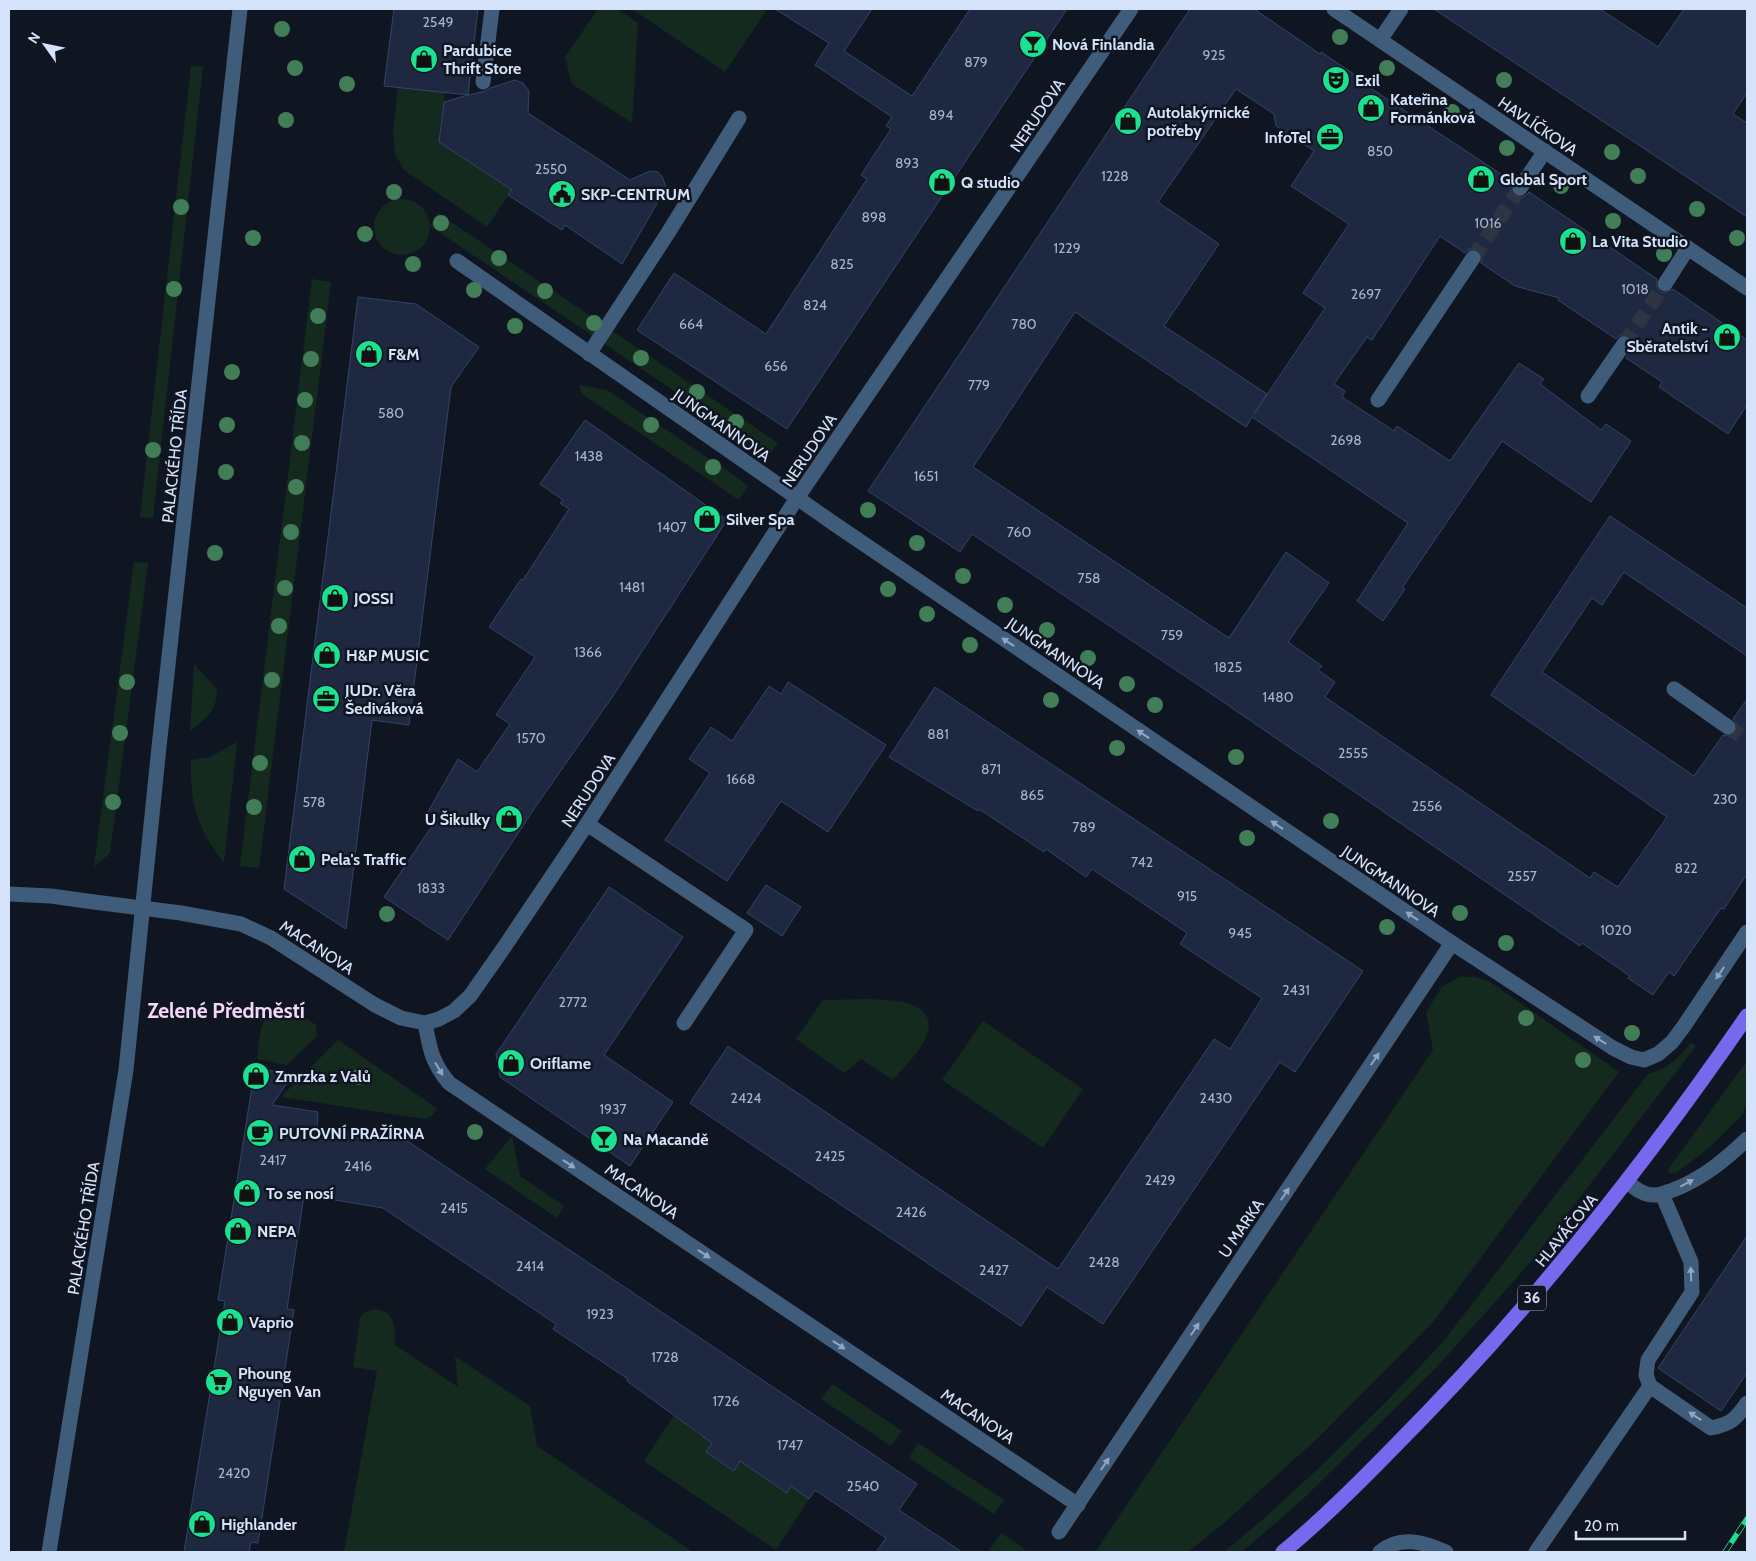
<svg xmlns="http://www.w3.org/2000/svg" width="1756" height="1561" font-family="Cabin,sans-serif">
<rect width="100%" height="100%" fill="#101621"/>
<!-- green -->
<g fill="#142a1e">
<path d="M598 9H617L638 23 632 123 572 84 565 57Z"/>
<path d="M632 9H763L766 11 725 72Z"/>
<path d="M191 66 203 67 153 518 140 517Z"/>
<path d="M398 87 445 92 439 142 512 190 487 227 404 170 395 154 393 134Z"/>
<circle cx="402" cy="227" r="28"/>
<path d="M438 213 778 443 769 455 430 226Z"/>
<path d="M312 279 331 282 259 868 240 866Z"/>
<path d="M579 385 607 390 735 476 748 486 739 500 582 394Z"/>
<path d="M134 562 148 563 110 853 94 867Z"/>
<path d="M194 664 217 689C216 714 207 716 190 731Z"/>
<path d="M237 742 224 862C219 857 216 852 212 846 194 818 190 793 191 760L210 757Z"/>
<path d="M1459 977H1475L1489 981 1619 1072 1433 1322 1318 1438 1225 1522 1188 1552H1095L1433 1050 1426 1012 1442 987Z"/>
<path d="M871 999C883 1000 901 1000 913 1005 952 1023 909 1061 893 1080L861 1059 844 1073 796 1039 823 1000Z"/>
<path d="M283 1007 295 1011 316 1025 317 1036 287 1065 257 1059C260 1039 258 1011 283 1007Z"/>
<path d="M983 1021 1083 1089 1043 1148 942 1080Z"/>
<path d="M338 1040 435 1107 437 1110 430 1117 424 1119 281 1097Z"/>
<path d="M1691 1043 1696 1046 1528 1265 1436 1368 1303 1499 1242 1552H1224L1262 1520 1320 1467 1387 1401 1443 1342 1648 1074C1669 1069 1677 1058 1691 1043Z"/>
<path d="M1747 1061V1102L1743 1114 1710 1147 1676 1173H1669L1668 1171 1669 1168Z"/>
<path d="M512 1136 520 1176 564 1206 557 1218 485 1169Z"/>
<path d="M375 1309C397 1312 394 1327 395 1345L458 1387 455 1356 530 1406 537 1446 693 1552H344L377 1371 353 1367 360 1318 364 1313Z"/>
<path d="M832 1384 902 1431 891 1446 821 1399Z"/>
<path d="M678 1409 695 1420 691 1428 701 1436 706 1429 717 1435 707 1453 733 1471 744 1454 766 1478 786 1493 791 1486 809 1499 776 1550 644 1461Z"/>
<path d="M918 1443 1004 1500 994 1514 909 1458Z"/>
<path d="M1001 1533 1025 1549 1023 1552H988Z"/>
</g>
<!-- building -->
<g fill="#1e2840" stroke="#334469" fill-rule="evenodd">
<path d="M394 9H478L468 95 486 91 490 88 515 80 523 83 529 91 528 113 630 180 650 171 658 172 663 178 666 188 622 264 565 225 562 230 508 195 512 190 439 142 444 102 468 95 384 86Z"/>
<path d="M775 9H872L844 51 912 96 970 9H1067L787 429 637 330 674 273 766 334 867 179 861 175 891 129 886 126 892 117 815 65 829 43Z"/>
<path d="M1190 9H1254L1320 54 1321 52 1370 85 1369 87 1513 182 1511 188 1512 193 1515 196 1524 197 1529 192 1657 279 1656 284 1660 292 1665 293 1673 289 1747 340V405L1728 434 1659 387 1662 382 1626 358 1633 345 1632 340 1629 336 1620 335 1616 339 1558 300 1559 298 1515 286 1481 263 1482 254 1478 250 1469 249 1465 253 1440 236 1372 340 1367 337 1334 384 1345 391 1342 397 1394 431 1397 426 1450 461 1519 363 1544 379 1540 384 1601 430 1606 424 1631 441 1591 502 1502 441 1402 588 1405 589 1383 621 1357 601 1408 523 1252 417 1246 427 1075 312 973 467 1229 638 1286 552 1329 583 1288 642 1322 666 1318 670 1335 682 1325 697 1590 878 1594 872 1618 887 1667 817 1491 695 1610 516 1747 608V656L1624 572 1602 605 1592 598 1542 672 1694 776 1723 735 1731 736 1736 732 1737 724 1733 719 1747 699V874L1724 909 1721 908 1674 976 1669 972 1653 995 1628 978 1630 976 1582 943 1580 946 1555 929 1197 684 972 534 960 552 868 491ZM1236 89 1274 114 1276 126 1314 151 1291 186 1349 224 1303 293 1325 308 1254 414 1267 394 1164 326 1219 244 1158 202Z"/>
<path d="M1434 9H1600L1658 47 1684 9H1747V93L1733 114 1747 123V217Z"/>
<path d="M358 297 416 304 479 347 451 387 409 725 372 720 346 929 284 889Z"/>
<path d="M585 420 727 520 615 693 534 809 448 940 384 897 434 823 425 817 458 759 477 772 510 724 496 715 535 657 489 627 521 579 523 580 569 509 560 503 563 500 540 484Z"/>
<path d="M788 682 886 745 828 832 781 801 727 881 665 840 710 773 689 759 711 727 732 741 769 686 781 694Z"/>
<path d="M935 687 1363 971 1295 1072 1280 1062 1103 1324 1047 1287 1021 1326 690 1103 728 1046 1058 1269 1214 1039 1230 1049 1262 998 1180 944 1187 933 1092 869 1086 877 1046 849 1044 852 979 809 978 811 889 757Z"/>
<path d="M766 885 801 907 782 936 747 913Z"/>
<path d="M609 887 683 937 604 1055 673 1102 630 1166 500 1077 496 1054Z"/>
<path d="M255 1068 293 1074 272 1105 318 1112 317 1128 409 1142 917 1484 899 1510 962 1552H876L886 1538 815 1490 809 1499 791 1486 787 1493 740 1461 734 1471 706 1452 712 1443 627 1381 628 1379 553 1329 556 1324 383 1208 304 1195 287 1309 294 1310 258 1543 251 1542 249 1552H184L225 1301 218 1300Z"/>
<path d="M1747 1236V1373L1721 1411 1658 1368Z"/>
</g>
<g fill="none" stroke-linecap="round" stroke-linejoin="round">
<!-- minor-tunnel -->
<g stroke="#2e3542" stroke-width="15" stroke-dasharray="15 8" stroke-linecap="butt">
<path d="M1473 258 1520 188"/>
<path d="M1624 344 1665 284"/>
<path d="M1728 727 1747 740"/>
</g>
<!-- minor -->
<g stroke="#405c7b" stroke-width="15">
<path d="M1334 9 1747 288"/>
<path d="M1380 40 1401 9"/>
<path d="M483 82 492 9"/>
<path d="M1520 188 1545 151"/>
<path d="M457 261 836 525 1452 943 1613 1048 1631 1057 1644 1060 1658 1054 1672 1042 1684 1026 1747 932"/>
<path d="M1665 284 1688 248"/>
<path d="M589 354 668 233 739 118"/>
<path d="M1588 396 1624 344"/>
<path d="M1378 400 1473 258"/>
<path d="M1674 689 1728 727"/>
<path d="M587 824 746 930 684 1023"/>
<path d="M9 894 51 896 94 902 181 913 241 924 271 938 375 1005 401 1018 425 1023 439 1019 454 1011 470 996 505 946 587 824 797 498 1131 9"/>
<path d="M425 1023C430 1049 431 1061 449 1083L1078 1505"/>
<path d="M1627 1182C1635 1188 1644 1196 1655 1195 1661 1195 1667 1192 1673 1190 1702 1179 1725 1160 1747 1139"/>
<path d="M1662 1194 1691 1262 1692 1292 1648 1360 1646 1375 1650 1386 1711 1428C1731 1424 1736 1419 1747 1403"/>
<path d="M1059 1532 1452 943"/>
<path d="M49 1552 126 1070 159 747 240 9"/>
<path d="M1380 1552C1400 1535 1424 1542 1446 1552"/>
<path d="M1536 1552 1650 1386"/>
</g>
<!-- major -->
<path stroke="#7868ee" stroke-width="15" d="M1283 1552C1322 1520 1358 1484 1393 1448 1525 1316 1641 1170 1747 1016"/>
<!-- rail casing -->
<g stroke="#1ae291" stroke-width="5.5">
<path id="rail" d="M1725 1552 1747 1519"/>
</g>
<!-- rail -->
<use href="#rail" stroke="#101621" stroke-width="4" stroke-dasharray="11" stroke-linecap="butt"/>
</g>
<!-- trees -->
<g fill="#417d57">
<circle cx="282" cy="29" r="8"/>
<circle cx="1340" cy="37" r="8"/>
<circle cx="295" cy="68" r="8"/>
<circle cx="1387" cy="68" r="8"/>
<circle cx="1504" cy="80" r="8"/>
<circle cx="347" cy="84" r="8"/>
<circle cx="1452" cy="112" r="8"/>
<circle cx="286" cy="120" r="8"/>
<circle cx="1507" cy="148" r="8"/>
<circle cx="1612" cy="152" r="8"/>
<circle cx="1638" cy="176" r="8"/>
<circle cx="1561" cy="186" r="8"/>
<circle cx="394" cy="192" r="8"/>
<circle cx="181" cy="207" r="8"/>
<circle cx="1697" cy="209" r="8"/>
<circle cx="1613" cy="221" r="8"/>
<circle cx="441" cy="223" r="8"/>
<circle cx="365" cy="234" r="8"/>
<circle cx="253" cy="238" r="8"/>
<circle cx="1737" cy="238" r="8"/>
<circle cx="1664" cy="254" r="8"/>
<circle cx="499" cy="258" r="8"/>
<circle cx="413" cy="264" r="8"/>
<circle cx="174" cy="289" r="8"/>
<circle cx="474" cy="290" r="8"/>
<circle cx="545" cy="291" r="8"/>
<circle cx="318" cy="316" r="8"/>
<circle cx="594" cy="323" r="8"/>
<circle cx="515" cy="326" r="8"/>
<circle cx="641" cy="358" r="8"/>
<circle cx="311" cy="359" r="8"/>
<circle cx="232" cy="372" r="8"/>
<circle cx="697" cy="392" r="8"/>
<circle cx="305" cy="400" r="8"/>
<circle cx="736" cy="422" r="8"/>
<circle cx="227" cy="425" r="8"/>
<circle cx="651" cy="425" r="8"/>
<circle cx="302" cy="443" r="8"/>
<circle cx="153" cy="450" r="8"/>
<circle cx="713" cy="467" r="8"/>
<circle cx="226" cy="472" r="8"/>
<circle cx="296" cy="487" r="8"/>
<circle cx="868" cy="510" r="8"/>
<circle cx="291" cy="532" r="8"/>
<circle cx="917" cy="543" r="8"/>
<circle cx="215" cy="553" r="8"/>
<circle cx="963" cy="576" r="8"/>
<circle cx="285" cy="588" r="8"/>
<circle cx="888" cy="589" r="8"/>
<circle cx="1005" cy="605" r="8"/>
<circle cx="927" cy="614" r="8"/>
<circle cx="279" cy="626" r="8"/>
<circle cx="1047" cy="630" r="8"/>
<circle cx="970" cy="645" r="8"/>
<circle cx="1088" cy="658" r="8"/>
<circle cx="272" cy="680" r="8"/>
<circle cx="127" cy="682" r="8"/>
<circle cx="1127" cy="684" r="8"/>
<circle cx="1051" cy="700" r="8"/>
<circle cx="1155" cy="705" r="8"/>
<circle cx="120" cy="733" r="8"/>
<circle cx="1117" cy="748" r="8"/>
<circle cx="1236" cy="757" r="8"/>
<circle cx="260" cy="763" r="8"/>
<circle cx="113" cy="802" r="8"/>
<circle cx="254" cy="807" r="8"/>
<circle cx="1331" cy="821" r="8"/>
<circle cx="1247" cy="838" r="8"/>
<circle cx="1460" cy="913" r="8"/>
<circle cx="387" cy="914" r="8"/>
<circle cx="1387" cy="927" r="8"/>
<circle cx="1506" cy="943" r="8"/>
<circle cx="1526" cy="1018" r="8"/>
<circle cx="1632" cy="1033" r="8"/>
<circle cx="1583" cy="1060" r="8"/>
<circle cx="359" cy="1077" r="8"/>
<circle cx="475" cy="1132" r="8"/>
</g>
<!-- one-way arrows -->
<defs><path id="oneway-solid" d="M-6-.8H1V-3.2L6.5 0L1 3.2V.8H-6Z" transform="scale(1.25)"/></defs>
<g fill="#92a6c1">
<use href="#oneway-solid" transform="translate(1008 642) rotate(-146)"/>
<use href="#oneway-solid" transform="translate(1143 734) rotate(-146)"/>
<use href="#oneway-solid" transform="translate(1277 825) rotate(-146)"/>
<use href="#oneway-solid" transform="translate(1412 916) rotate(-146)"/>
<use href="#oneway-solid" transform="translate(1720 973) rotate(124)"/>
<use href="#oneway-solid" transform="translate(1600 1040) rotate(-148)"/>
<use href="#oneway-solid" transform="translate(1375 1059) rotate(-56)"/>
<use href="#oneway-solid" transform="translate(439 1069) rotate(59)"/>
<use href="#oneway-solid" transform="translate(569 1164) rotate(34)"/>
<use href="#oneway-solid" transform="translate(1687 1183) rotate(-28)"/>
<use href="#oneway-solid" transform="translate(1285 1194) rotate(-56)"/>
<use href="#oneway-solid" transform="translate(704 1254) rotate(34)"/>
<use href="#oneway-solid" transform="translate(1691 1274) rotate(-92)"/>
<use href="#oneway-solid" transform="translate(1195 1329) rotate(-56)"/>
<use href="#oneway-solid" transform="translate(839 1345) rotate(34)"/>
<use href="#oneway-solid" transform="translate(1695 1416) rotate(-146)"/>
<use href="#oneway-solid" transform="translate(1105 1464) rotate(-56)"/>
</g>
<!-- icons -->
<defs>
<g id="bar-disc" transform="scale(1.4375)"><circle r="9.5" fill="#1ae291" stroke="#101621"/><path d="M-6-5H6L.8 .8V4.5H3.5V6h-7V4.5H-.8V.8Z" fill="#111"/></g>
<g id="shop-disc" transform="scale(1.4375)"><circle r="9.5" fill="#1ae291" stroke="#101621"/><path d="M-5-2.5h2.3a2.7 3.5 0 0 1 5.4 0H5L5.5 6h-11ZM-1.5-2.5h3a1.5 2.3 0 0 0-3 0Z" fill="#111"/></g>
<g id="theatre-disc" transform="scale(1.4375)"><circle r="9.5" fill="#1ae291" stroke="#101621"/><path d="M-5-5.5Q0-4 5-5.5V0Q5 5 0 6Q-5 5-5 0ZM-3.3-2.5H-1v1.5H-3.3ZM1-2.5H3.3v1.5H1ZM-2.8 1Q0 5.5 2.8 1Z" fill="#111"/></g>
<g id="office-disc" transform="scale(1.4375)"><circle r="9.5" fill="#1ae291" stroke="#101621"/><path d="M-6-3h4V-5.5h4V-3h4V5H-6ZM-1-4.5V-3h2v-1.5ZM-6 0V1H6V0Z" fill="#111"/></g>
<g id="civic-disc" transform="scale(1.4375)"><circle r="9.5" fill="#1ae291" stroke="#101621"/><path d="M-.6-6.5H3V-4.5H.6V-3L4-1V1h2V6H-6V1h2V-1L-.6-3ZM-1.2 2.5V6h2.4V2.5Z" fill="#111"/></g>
<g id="cafe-disc" transform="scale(1.4375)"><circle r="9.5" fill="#1ae291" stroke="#101621"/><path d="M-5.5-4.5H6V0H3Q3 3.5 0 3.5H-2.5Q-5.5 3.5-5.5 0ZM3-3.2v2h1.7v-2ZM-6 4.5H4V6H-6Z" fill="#111"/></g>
<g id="supermarket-disc" transform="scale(1.4375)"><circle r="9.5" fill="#1ae291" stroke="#101621"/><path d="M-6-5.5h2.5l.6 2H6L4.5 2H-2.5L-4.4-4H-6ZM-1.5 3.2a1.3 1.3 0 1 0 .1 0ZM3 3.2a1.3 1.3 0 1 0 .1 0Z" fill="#111"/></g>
</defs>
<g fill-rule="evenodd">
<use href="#bar-disc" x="1033" y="44"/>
<use href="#shop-disc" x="424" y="59"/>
<use href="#theatre-disc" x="1336" y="80"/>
<use href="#shop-disc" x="1371" y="108"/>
<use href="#shop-disc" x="1128" y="121"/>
<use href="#office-disc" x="1330" y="137"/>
<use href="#shop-disc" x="1481" y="179"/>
<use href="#shop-disc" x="942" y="182"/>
<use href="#civic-disc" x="562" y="194"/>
<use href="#shop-disc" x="1573" y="241"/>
<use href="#shop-disc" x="1727" y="337"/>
<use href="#shop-disc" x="369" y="354"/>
<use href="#shop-disc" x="707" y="519"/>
<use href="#shop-disc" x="335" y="598"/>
<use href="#shop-disc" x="327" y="655"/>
<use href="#office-disc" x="326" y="699"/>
<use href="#shop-disc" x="509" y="819"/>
<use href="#shop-disc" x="302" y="859"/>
<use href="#shop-disc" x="511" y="1063"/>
<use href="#shop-disc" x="256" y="1076"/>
<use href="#cafe-disc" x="260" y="1133"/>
<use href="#bar-disc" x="604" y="1139"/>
<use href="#shop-disc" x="247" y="1193"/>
<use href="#shop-disc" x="238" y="1231"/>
<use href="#shop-disc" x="230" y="1322"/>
<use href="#supermarket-disc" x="219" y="1382"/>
<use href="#shop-disc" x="202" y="1524"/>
</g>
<g text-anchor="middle" stroke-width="5" stroke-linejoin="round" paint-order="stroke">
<!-- number labels -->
<g font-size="14" fill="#a7b4cc">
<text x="438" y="27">2549</text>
<text x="1214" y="60">925</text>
<text x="976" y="67">879</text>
<text x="941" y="120">894</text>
<text x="1380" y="156">850</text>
<text x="907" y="168">893</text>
<text x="551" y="174">2550</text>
<text x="1115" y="181">1228</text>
<text x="874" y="222">898</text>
<text x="1488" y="228">1016</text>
<text x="1067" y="253">1229</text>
<text x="842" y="269">825</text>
<text x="1635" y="294">1018</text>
<text x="1366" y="299">2697</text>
<text x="815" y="310">824</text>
<text x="691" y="329">664</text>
<text x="1024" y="329">780</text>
<text x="776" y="371">656</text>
<text x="979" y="390">779</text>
<text x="391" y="418">580</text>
<text x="1346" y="445">2698</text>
<text x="589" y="461">1438</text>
<text x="926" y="481">1651</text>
<text x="672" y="532">1407</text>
<text x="1019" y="537">760</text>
<text x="1089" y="583">758</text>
<text x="632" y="592">1481</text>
<text x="1172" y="640">759</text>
<text x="588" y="657">1366</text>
<text x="1228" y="672">1825</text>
<text x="1278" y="702">1480</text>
<text x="938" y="739">881</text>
<text x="531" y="743">1570</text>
<text x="1353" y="758">2555</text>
<text x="991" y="774">871</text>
<text x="741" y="784">1668</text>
<text x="1032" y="800">865</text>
<text x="1725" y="804">230</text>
<text x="314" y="807">578</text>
<text x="1427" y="811">2556</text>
<text x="1084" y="832">789</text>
<text x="1142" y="867">742</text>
<text x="1686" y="873">822</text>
<text x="1522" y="881">2557</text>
<text x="431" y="893">1833</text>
<text x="1187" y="901">915</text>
<text x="1616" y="935">1020</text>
<text x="1240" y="938">945</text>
<text x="1296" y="995">2431</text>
<text x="573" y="1007">2772</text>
<text x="746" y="1103">2424</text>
<text x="1216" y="1103">2430</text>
<text x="613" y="1114">1937</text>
<text x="830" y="1161">2425</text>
<text x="273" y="1165">2417</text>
<text x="358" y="1171">2416</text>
<text x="1160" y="1185">2429</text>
<text x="454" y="1213">2415</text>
<text x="911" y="1217">2426</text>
<text x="1104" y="1267">2428</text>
<text x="530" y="1271">2414</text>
<text x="994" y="1275">2427</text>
<text x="600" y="1319">1923</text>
<text x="665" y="1362">1728</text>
<text x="726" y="1406">1726</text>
<text x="790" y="1450">1747</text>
<text x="234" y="1478">2420</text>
<text x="863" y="1491">2540</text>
</g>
<!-- shield labels -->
<rect fill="#101621" stroke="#9aa6b9" stroke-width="1" x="1518" y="1285.5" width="28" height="25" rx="4"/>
<g font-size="15" font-weight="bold" fill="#d5e3fa">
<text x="1532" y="1303">36</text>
</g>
<!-- poi labels -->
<g font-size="16" font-weight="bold" fill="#d5e3fa" stroke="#101621" text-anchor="start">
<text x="1052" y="50">Nová Finlandia</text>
<text x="443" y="56">Pardubice<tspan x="443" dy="18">Thrift Store</tspan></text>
<text x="1355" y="86">Exil</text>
<text x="1390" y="105">Kateřina<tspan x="1390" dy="18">Formánková</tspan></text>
<text x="1147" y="118">Autolakýrnické<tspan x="1147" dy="18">potřeby</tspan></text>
<text x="1311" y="143" text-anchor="end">InfoTel</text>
<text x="1500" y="185">Global Sport</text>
<text x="961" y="188">Q studio</text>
<text x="581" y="200">SKP-CENTRUM</text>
<text x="1592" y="247">La Vita Studio</text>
<text x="1708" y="334" text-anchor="end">Antik -<tspan x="1708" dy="18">Sběratelství</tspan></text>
<text x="388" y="360">F&amp;M</text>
<text x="726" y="525">Silver Spa</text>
<text x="354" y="604">JOSSI</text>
<text x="346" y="661">H&amp;P MUSIC</text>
<text x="345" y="696">JUDr. Věra<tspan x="345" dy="18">Šediváková</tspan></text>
<text x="490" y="825" text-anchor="end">U Šikulky</text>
<text x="321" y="865">Pela's Traffic</text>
<text x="530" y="1069">Oriflame</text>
<text x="275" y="1082">Zmrzka z Valů</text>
<text x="279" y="1139">PUTOVNÍ PRAŽÍRNA</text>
<text x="623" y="1145">Na Macandě</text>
<text x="266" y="1199">To se nosí</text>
<text x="257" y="1237">NEPA</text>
<text x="249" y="1328">Vaprio</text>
<text x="238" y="1379">Phoung<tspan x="238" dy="18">Nguyen Van</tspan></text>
<text x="221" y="1530">Highlander</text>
</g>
<!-- street labels -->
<g font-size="16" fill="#d5e3fa" stroke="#101621">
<text transform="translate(1037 115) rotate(-56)" y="6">NERUDOVA</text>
<text transform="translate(1538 126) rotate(34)" y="6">HAVLÍČKOVA</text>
<text transform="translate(722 425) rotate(35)" y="6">JUNGMANNOVA</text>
<text transform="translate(809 450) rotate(-56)" y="6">NERUDOVA</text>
<text transform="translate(174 456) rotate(-84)" y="6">PALACKÉHO TŘÍDA</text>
<text transform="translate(1056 653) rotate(34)" y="6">JUNGMANNOVA</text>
<text transform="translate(588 790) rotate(-57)" y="6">NERUDOVA</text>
<text transform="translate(1391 881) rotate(34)" y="6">JUNGMANNOVA</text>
<text transform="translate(317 947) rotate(33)" y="6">MACANOVA</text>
<text transform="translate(642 1191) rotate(34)" y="6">MACANOVA</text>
<text transform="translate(83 1228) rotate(-81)" y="6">PALACKÉHO TŘÍDA</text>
<text transform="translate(1241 1228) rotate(-56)" y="6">U MARKA</text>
<text transform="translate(1566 1230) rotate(-51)" y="6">HLAVÁČOVA</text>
<text transform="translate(978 1416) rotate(34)" y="6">MACANOVA</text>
</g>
<!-- district labels -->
<g font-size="21" font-weight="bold" fill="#f5d7fa" stroke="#101621">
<text x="226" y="1018">Zelené Předměstí</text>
</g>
</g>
<!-- border -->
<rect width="1756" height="1561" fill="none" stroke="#d5e3fa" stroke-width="20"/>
<!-- north arrow -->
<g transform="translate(45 45) rotate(303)" stroke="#101621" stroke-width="4" paint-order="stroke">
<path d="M0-4L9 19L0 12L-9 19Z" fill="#d5e3fa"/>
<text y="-8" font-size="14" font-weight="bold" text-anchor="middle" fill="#d5e3fa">N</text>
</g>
<!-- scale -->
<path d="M1576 1531v8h109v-8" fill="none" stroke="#d5e3fa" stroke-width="2.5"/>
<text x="1584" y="1531" font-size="15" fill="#d5e3fa" stroke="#101621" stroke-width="4" paint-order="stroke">20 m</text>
</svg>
